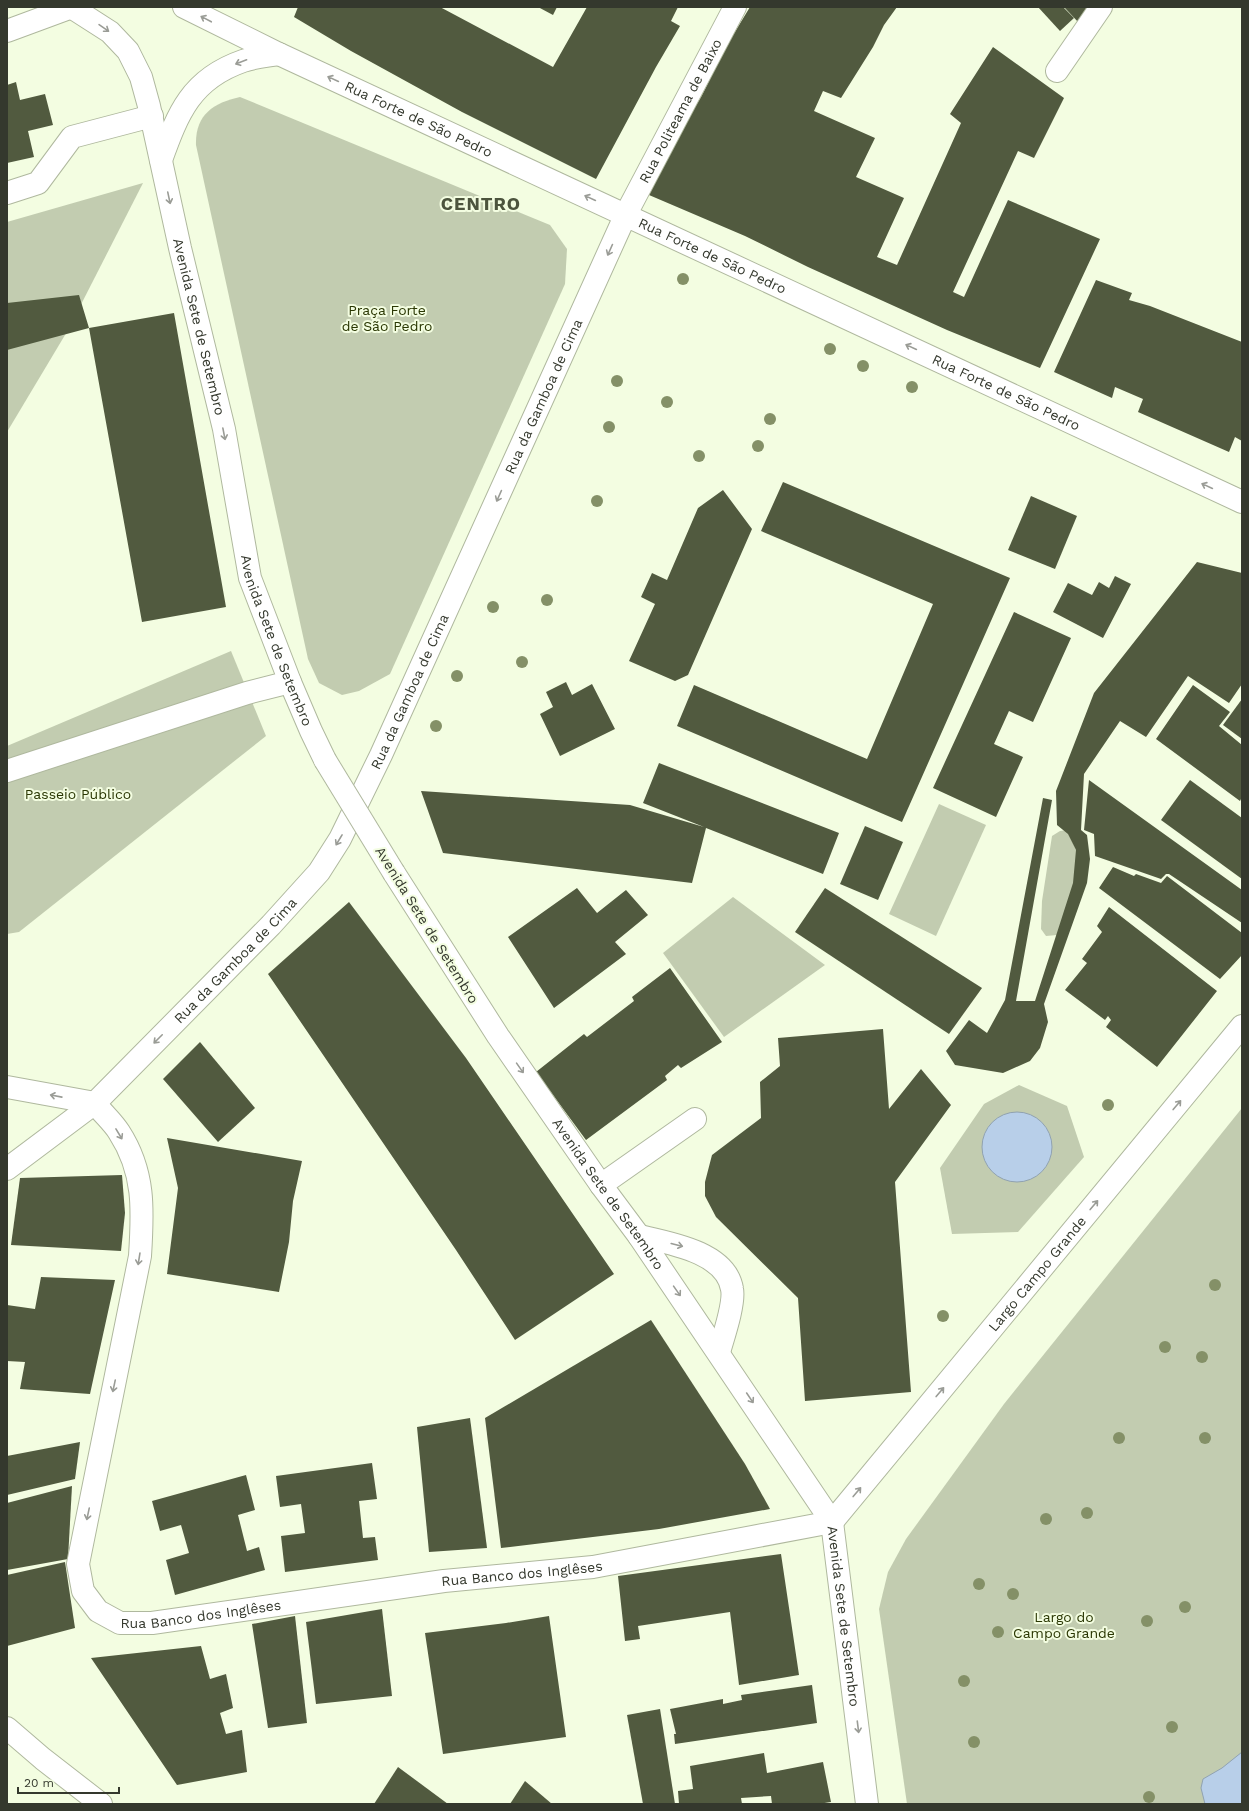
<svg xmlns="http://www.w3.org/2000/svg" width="1249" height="1811" font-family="'Work Sans',sans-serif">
<rect width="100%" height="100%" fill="#f3fde1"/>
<!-- green -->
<g fill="#c2ccb0">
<path d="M240 97 550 225 567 249 565 284 390 674 359 691 342 695 319 683 308 659 196 145C195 115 213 103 240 97Z"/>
<path d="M143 183 68 330 7 432V222Z"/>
<path d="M231 651 266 736 19 932 7 934V746Z"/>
<path d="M939 804 986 825 936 936 889 914Z"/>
<path d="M1067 830 1076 850 1080 875 1057 935 1046 936 1041 929 1042 901 1052 836 1060 831Z"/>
<path d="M733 897 825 965 724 1037 663 953Z"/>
<path d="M1019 1085 1067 1106 1084 1157 1018 1232 952 1234 940 1168 984 1104Z"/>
<path d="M1242 1108V1804H907L879 1609 888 1572 906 1539 1004 1404Z"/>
</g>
<!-- water -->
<g fill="#b8cfe9" stroke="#90a2b1">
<circle cx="1017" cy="1147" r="35"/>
<path d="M1242 1752V1804H1205L1201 1788 1203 1779 1222 1768Z"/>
</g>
<!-- building -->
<g fill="#515a3f">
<path d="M298 7H440L553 67 587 7H678L671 21 680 26 656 67 596 179 462 112 351 51 294 17Z"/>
<path d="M538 7H557L553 15Z"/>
<path d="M750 7H897L884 25 873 47 841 98 823 91 814 111 875 138 856 177 904 198 877 257 897 265 961 123 950 114 993 47 1064 98 1034 158 1018 151 953 292 964 297 1008 200 1100 239 1040 368 947 330 808 267 745 236 649 195 687 120 701 97 727 45Z"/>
<path d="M1038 7H1063L1074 18 1060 31Z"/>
<path d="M1064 7H1096L1079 23Z"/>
<path d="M16 82 20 100 45 94 53 125 28 131 34 157 7 163V85Z"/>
<path d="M1096 280 1132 293 1129 300 1150 306 1242 342V441L1235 437 1229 452 1138 412 1143 399 1115 387 1112 398 1054 372Z"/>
<path d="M79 295 89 328 174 313 226 607 142 622 89 328 7 350V303Z"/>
<path d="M783 482 1010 578 902 822 677 726 694 685 867 759 933 604 761 531Z"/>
<path d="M723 490 752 529 688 675 675 681 629 661 655 604 641 597 652 573 667 580 698 508Z"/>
<path d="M1031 496 1077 516 1055 569 1008 550Z"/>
<path d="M1197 562 1242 573V684L1229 703 1188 676 1146 737 1120 721 1084 774 1081 830 1087 835 1090 859 1087 883 1044 1004 1048 1022 1040 1048 1030 1061 1003 1073 955 1065 946 1051 969 1020 987 1033 1005 1000 1043 798 1052 800 1016 1001H1035L1073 883 1076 850 1068 834 1057 825 1056 791 1094 693Z"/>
<path d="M1115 576 1131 584 1103 638 1053 612 1068 583 1092 595 1099 582 1109 588Z"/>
<path d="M1014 612 1071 638 1033 722 1009 711 994 744 1023 757 996 817 933 788Z"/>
<path d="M566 682 572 695 592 684 615 729 560 756 540 714 553 707 546 692Z"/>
<path d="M1193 685 1230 712 1219 726 1242 745V797L1240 801 1156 739Z"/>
<path d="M1242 699V739L1223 725Z"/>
<path d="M659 763 839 833 823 874 706 828 692 883 443 853 421 791 630 805 704 827 643 803Z"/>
<path d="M1089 780 1242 890V923L1169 874H1166L1161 879 1095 856 1094 834 1084 830Z"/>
<path d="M1190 780 1242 818V879L1161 820Z"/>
<path d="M865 826 903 842 878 900 840 884Z"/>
<path d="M1113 867 1134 876 1136 874 1161 883 1167 876 1242 933V955L1220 979 1099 888Z"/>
<path d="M577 888 597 913 626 890 648 915 615 942 626 954 554 1008 508 937Z"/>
<path d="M825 888 982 988 949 1034 795 932Z"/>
<path d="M349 902 466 1058 614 1274 515 1340 456 1250 268 974Z"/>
<path d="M1109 907 1217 991 1157 1067 1106 1027 1111 1020 1108 1016 1105 1020 1065 990 1087 963 1082 959 1102 932 1097 926Z"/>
<path d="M670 968 722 1042 681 1068 678 1065 665 1076 667 1080 586 1140 536 1072 584 1034 587 1037 634 1001 632 997Z"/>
<path d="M883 1029 889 1109 921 1069 951 1105 895 1182 911 1392 805 1401 798 1298 716 1217 705 1196V1182L712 1155 761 1118 760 1082 780 1066 778 1038Z"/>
<path d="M200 1042 255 1108 218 1142 163 1079Z"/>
<path d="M167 1138 302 1161 293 1201 289 1242 279 1292 167 1274 178 1188Z"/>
<path d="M122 1175 125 1213 121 1251 11 1245 20 1178Z"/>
<path d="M41 1277 115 1280 90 1394 20 1389 25 1362 7 1361V1305L35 1309Z"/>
<path d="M651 1320 745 1464 770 1509 659 1529 501 1548 485 1418Z"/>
<path d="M470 1418 487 1548 429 1552 417 1427Z"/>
<path d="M80 1442 75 1479 7 1495V1456Z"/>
<path d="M372 1463 377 1499 359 1501 363 1538 375 1537 378 1560 285 1572 281 1536 305 1533 301 1504 280 1507 276 1476Z"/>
<path d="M246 1475 255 1510 238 1515 247 1551 259 1547 265 1570 175 1595 166 1560 189 1553 181 1525 160 1531 152 1501Z"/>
<path d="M72 1486 68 1559 7 1570V1503Z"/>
<path d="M781 1554 799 1675 739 1685 730 1612 638 1626 640 1639 625 1641 618 1576Z"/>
<path d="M65 1562 75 1628 7 1646V1575Z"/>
<path d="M382 1609 392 1696 316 1704 306 1622Z"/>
<path d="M295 1616 307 1723 268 1728 252 1624Z"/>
<path d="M549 1616 566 1737 443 1754 425 1633 506 1623Z"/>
<path d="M201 1646 210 1679 226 1674 233 1708 220 1713 226 1734 242 1730 247 1772 177 1785 91 1658Z"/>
<path d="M812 1685 817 1723 675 1744 674 1734H676L670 1709 723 1699V1704L742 1700 741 1695Z"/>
<path d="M660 1709 675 1804H643L627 1715Z"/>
<path d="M764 1753 767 1773 823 1762 831 1802 818 1804H772L771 1796 741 1798 742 1804H679L678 1791 693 1789 690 1766Z"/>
<path d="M398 1767 448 1804H374Z"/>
<path d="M525 1781 552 1804H510Z"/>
</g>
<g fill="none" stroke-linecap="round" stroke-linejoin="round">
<!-- minor casing -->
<g stroke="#afb89e" stroke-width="24">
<g id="minor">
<path d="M7 31 72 7"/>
<path d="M1057 71 1101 7"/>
<path d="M7 193 38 183 72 137 152 116"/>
<path d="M7 771 247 693 290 682"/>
<path d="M7 1087 95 1103"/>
<path id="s1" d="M95 1103C102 1113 112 1121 119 1132 145 1172 143 1210 140 1256L78 1564 83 1591 98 1611 120 1623H152L444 1581 593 1567 832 1522"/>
<path id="s2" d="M7 1169 95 1103 271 925 319 872 340 839 381 755 626 214 735 7"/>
<path d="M601 1185 695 1119"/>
<path d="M639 1236C669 1243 726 1252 732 1289 735 1303 723 1338 719 1352"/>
</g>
</g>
<!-- major casing -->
<g stroke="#afb89e" stroke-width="24">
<g id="major">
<path id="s3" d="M71 7 110 32 128 51 141 77 149 106 180 248 224 429 250 578 290 682 311 731 325 760"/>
<path id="s4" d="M184 7 279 54 1242 502"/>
<path d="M161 160C178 113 191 79 243 61 254 57 267 56 279 54"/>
<path id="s5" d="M394 873 498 1036 601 1185 639 1236 832 1522 867 1804"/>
<path id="s6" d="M832 1522 1242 1026"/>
<path d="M7 1728 43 1759 101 1804"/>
</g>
</g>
<!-- minor -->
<use href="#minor" stroke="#fff" stroke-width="22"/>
<!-- major -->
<use href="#major" stroke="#fff" stroke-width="22"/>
<!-- major-bridge casing -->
<g stroke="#afb89e" stroke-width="24" stroke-linecap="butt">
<path id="major-bridge" d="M325 760 394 873"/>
</g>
<!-- major-bridge -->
<use href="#major-bridge" stroke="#fff" stroke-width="22"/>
</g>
<!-- trees -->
<g fill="#849067">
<circle cx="683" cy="279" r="6"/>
<circle cx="830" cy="349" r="6"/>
<circle cx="863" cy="366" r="6"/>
<circle cx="617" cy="381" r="6"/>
<circle cx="912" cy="387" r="6"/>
<circle cx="667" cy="402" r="6"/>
<circle cx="770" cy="419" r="6"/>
<circle cx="609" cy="427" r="6"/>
<circle cx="758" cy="446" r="6"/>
<circle cx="699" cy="456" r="6"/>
<circle cx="597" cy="501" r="6"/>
<circle cx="547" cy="600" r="6"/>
<circle cx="493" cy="607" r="6"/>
<circle cx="522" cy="662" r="6"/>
<circle cx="457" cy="676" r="6"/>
<circle cx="436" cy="726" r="6"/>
<circle cx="1108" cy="1105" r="6"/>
<circle cx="1215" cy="1285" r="6"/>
<circle cx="943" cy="1316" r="6"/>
<circle cx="1165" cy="1347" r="6"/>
<circle cx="1202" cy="1357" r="6"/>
<circle cx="1119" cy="1438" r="6"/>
<circle cx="1205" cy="1438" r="6"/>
<circle cx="1087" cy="1513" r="6"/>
<circle cx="1046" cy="1519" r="6"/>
<circle cx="979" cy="1584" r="6"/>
<circle cx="1013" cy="1594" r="6"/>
<circle cx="1185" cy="1607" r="6"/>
<circle cx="1147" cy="1621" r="6"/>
<circle cx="998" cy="1632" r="6"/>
<circle cx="964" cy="1681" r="6"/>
<circle cx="1172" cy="1727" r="6"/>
<circle cx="974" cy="1742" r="6"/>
<circle cx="1149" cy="1797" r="6"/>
</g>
<!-- one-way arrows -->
<defs><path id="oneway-shaft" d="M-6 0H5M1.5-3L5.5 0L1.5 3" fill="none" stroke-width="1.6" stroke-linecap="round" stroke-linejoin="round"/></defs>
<g stroke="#9a9c96">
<use href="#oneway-shaft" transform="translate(206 19) rotate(-152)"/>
<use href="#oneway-shaft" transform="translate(104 28) rotate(35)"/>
<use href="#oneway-shaft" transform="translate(241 62) rotate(159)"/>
<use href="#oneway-shaft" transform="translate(333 79) rotate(-155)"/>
<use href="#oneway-shaft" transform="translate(169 198) rotate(78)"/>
<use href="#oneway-shaft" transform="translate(590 198) rotate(-155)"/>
<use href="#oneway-shaft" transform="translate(610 250) rotate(114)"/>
<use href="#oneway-shaft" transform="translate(911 347) rotate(-155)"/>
<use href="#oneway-shaft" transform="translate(224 434) rotate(79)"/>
<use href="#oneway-shaft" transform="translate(1207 486) rotate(-155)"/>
<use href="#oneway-shaft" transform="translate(499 496) rotate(114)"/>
<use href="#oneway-shaft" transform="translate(339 840) rotate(121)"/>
<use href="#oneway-shaft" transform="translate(158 1039) rotate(135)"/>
<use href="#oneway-shaft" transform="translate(520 1068) rotate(55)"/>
<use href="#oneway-shaft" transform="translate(56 1096) rotate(-169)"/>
<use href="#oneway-shaft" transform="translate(1177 1105) rotate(-50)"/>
<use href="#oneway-shaft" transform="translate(119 1134) rotate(59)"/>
<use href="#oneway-shaft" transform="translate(1094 1205) rotate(-50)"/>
<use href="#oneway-shaft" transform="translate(677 1245) rotate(14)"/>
<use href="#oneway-shaft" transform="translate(139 1259) rotate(99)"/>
<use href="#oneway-shaft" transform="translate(677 1291) rotate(55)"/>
<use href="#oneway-shaft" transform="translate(114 1386) rotate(102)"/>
<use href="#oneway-shaft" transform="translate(940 1392) rotate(-50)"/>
<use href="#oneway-shaft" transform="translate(750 1398) rotate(56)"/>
<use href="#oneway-shaft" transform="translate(857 1492) rotate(-50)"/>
<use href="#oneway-shaft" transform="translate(88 1514) rotate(102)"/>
<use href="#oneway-shaft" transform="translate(858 1727) rotate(83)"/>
</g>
<g text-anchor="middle" stroke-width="4" stroke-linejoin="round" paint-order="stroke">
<!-- street labels -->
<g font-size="14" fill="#34382d" stroke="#f3fde1">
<text dy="5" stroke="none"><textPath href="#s2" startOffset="1275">Rua Politeama de Baixo</textPath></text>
<text dy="5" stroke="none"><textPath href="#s4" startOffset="260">Rua Forte de São Pedro</textPath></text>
<text dy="5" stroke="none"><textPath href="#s4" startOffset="584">Rua Forte de São Pedro</textPath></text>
<text dy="5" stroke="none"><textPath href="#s3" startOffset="358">Avenida Sete de Setembro</textPath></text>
<text dy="5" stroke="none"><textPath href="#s4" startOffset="908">Rua Forte de São Pedro</textPath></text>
<text dy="5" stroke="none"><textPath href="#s2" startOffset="958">Rua da Gamboa de Cima</textPath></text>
<text dy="5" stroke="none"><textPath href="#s3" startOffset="682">Avenida Sete de Setembro</textPath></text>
<text dy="5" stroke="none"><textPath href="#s2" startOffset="634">Rua da Gamboa de Cima</textPath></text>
<text transform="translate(427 925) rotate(58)" y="5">Avenida Sete de Setembro</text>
<text dy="5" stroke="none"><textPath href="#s2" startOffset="310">Rua da Gamboa de Cima</textPath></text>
<text dy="5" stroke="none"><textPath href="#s5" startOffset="386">Avenida Sete de Setembro</textPath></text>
<text dy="5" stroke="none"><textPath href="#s6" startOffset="322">Largo Campo Grande</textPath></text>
<text dy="5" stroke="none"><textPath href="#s1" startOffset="963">Rua Banco dos Inglêses</textPath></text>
<text dy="5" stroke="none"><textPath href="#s1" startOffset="639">Rua Banco dos Inglêses</textPath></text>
<text dy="5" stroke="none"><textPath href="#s5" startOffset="878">Avenida Sete de Setembro</textPath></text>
</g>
<!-- park labels -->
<g font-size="14" fill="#2a3703" stroke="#f3fde1">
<text x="387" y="315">Praça Forte<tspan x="387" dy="16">de São Pedro</tspan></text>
<text x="78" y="799">Passeio Público</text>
<text x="1064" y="1622">Largo do<tspan x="1064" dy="16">Campo Grande</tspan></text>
</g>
<!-- district labels -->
<g font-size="18" font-weight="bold" letter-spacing="1" fill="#4c543d" stroke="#f3fde1">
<text x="481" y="210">CENTRO</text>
</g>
</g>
<!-- border -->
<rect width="1249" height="1811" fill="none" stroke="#34382d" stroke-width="16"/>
<!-- scale -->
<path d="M18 1787v6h101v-6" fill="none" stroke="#34382d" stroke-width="2"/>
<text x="24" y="1787" font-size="12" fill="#34382d" stroke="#f3fde1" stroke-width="3" paint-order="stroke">20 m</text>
</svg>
